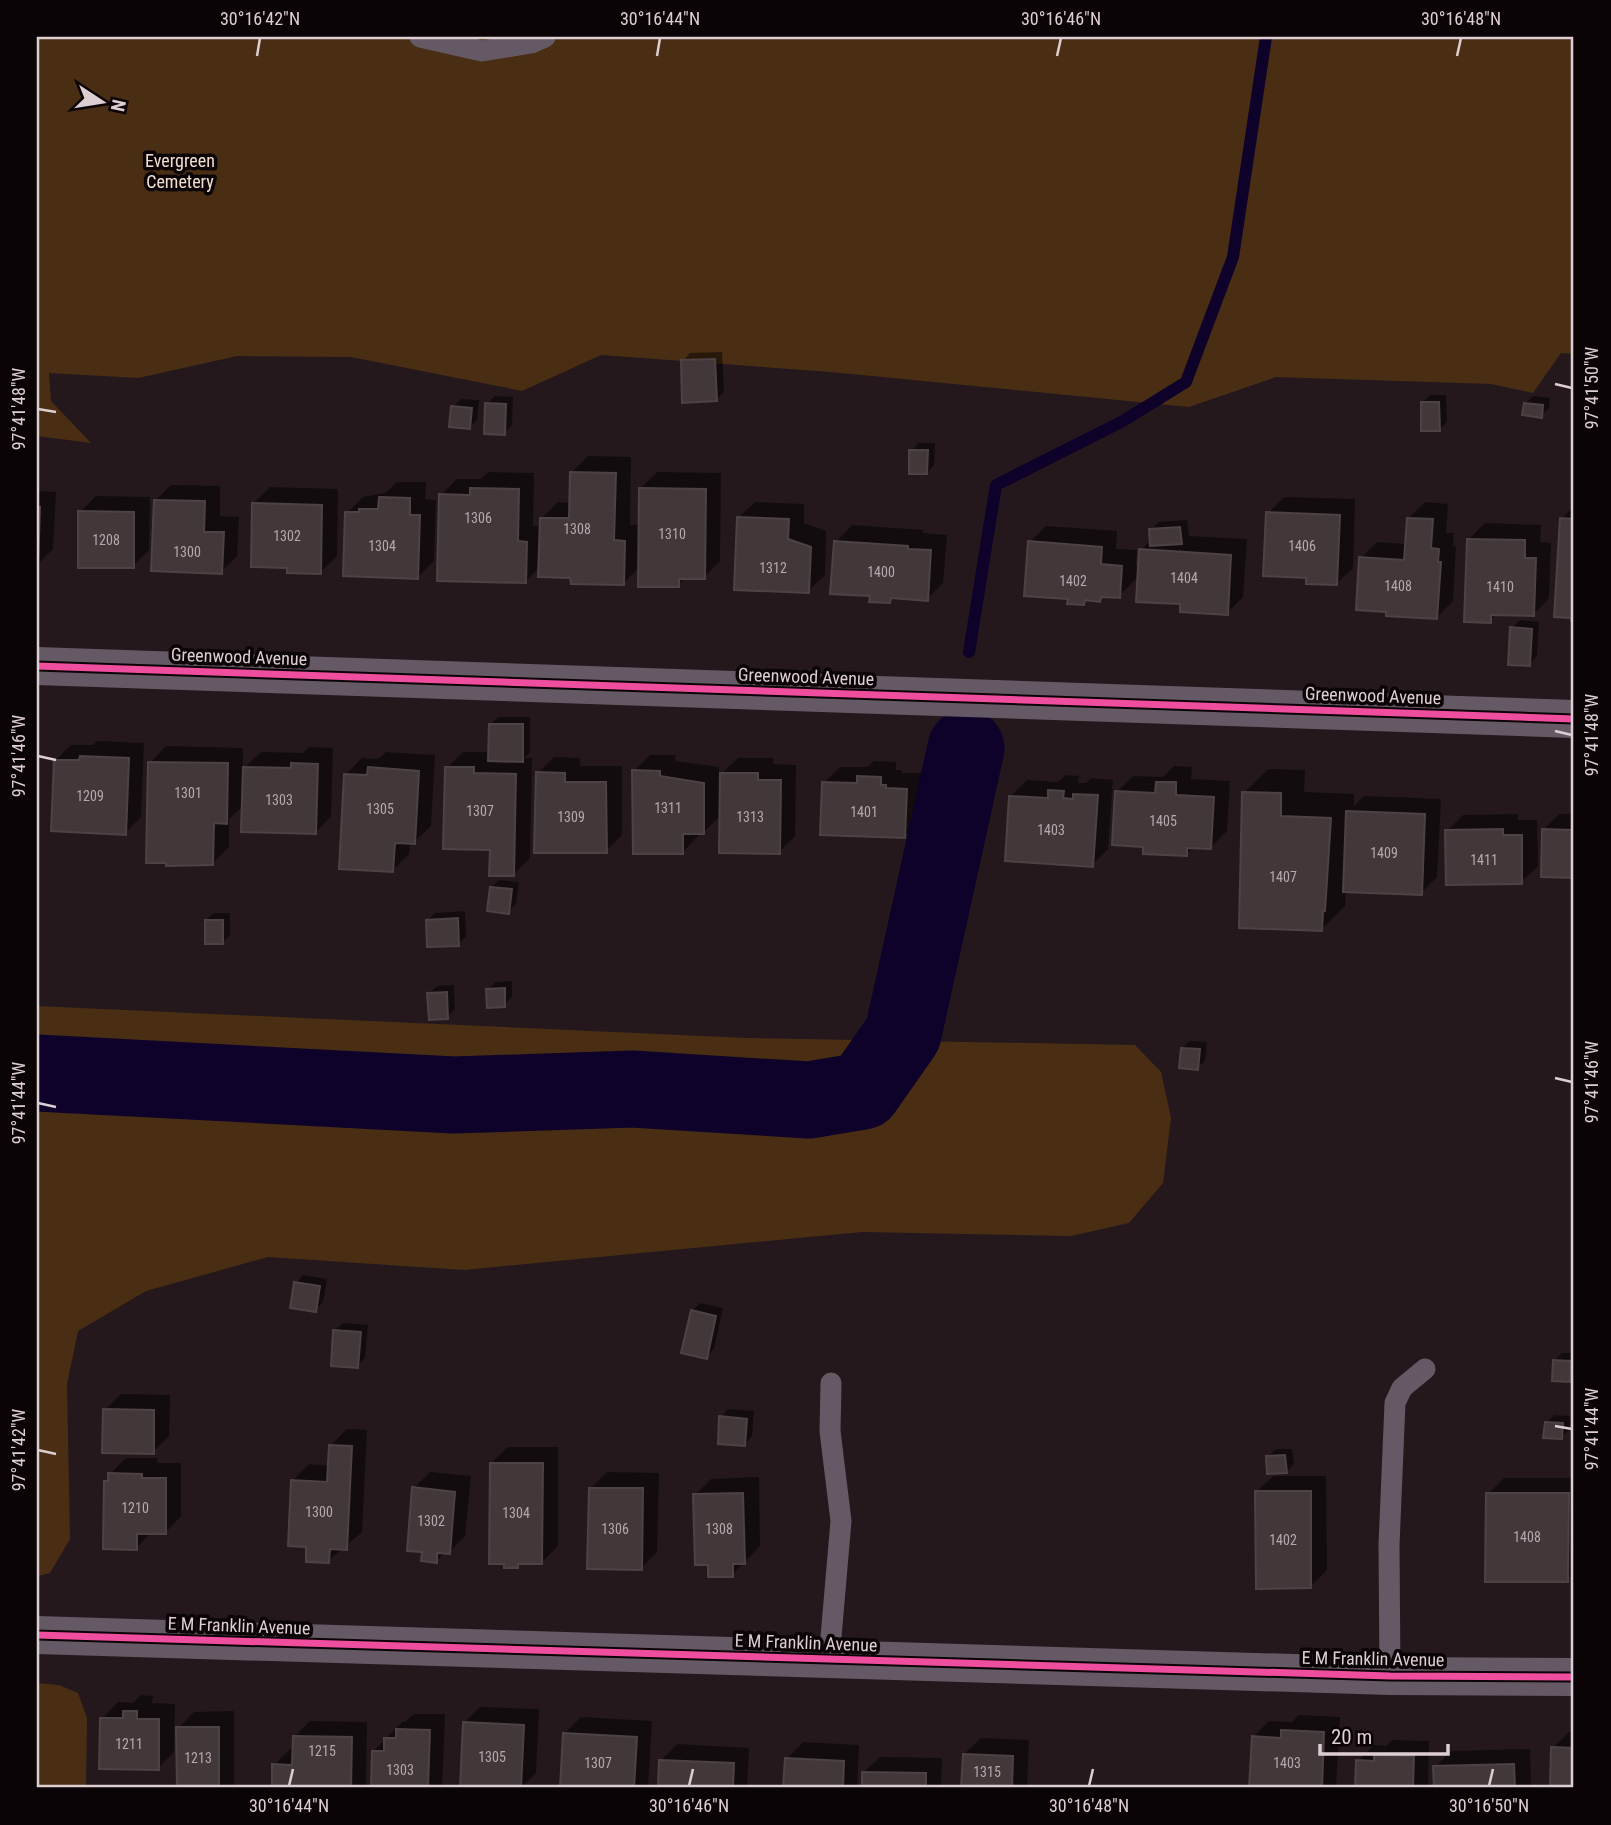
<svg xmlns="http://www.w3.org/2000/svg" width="1611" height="1825" font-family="'Roboto Condensed',sans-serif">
<rect width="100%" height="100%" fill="#24181d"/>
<!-- green -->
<g fill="#492e14">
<path d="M37 37H1574V354L1561 353 1533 393 1491 384 1276 377 1189 407 831 372 601 355 522 391 351 357 237 356 138 378 49 373 51 401 91 443 37 436Z"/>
<path d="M37 1006 746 1038 1135 1045 1161 1072 1171 1118 1163 1183 1129 1223 1071 1236 862 1232 464 1270 268 1257 146 1291 78 1331 67 1384 70 1539 50 1573 37 1576Z"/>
<path d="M37 1683 59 1685 78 1693 87 1718 86 1788H37Z"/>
</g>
<!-- shadow -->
<g fill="#0007" fill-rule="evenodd">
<path d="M722 352 724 392 717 399 683 361 690 353Z"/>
<path d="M1430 395H1446L1447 422 1439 430 1423 402Z"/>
<path d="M495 396 513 397 512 425 504 433 487 404Z"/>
<path d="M1533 396 1550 398 1549 408 1541 416 1525 404Z"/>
<path d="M461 399 479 400 477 420 470 427 453 407Z"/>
<path d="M919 443H935L934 465 927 473 911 451Z"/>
<path d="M588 456 631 457 630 525H641V488L657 472 721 473 720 561 704 577H686L678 585 640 566 623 584 572 576 540 567 525 582 441 495 457 479H481L488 472 534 473 533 526H541L542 518 558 502 571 503 572 472Z"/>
<path d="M397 482H426L425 499 436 500 434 561 418 577 347 513 363 497 385 493Z"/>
<path d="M171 485 220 486V516L239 517 237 556 221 572 155 501Z"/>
<path d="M270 487 338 489 337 556 321 572 254 503Z"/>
<path d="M37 491 56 492 53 549 37 565Z"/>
<path d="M96 496 150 497 149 550 133 566 80 512Z"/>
<path d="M1284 497 1355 499 1353 568 1336 584 1308 576 1268 513Z"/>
<path d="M755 502 804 504V523L826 531 825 575 808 591 738 518Z"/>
<path d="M1425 502 1448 504 1446 533H1454L1453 546H1456L1453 601 1437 617 1361 558 1377 542 1407 544 1409 518Z"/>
<path d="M1574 506V620L1561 519Z"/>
<path d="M1187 520 1189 536 1247 539 1243 597 1227 613 1182 603 1139 576 1119 596 1104 595 1100 600 1088 599 1084 603 1070 598 1030 542 1046 526 1117 531 1116 549 1137 550 1136 566H1140L1141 550 1152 539 1151 530 1158 522Z"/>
<path d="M1485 523 1541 525 1540 542 1551 543 1549 598 1533 615 1498 613 1490 621 1469 539Z"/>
<path d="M852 525 923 530V533L947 535 943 583 927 599 895 596 890 602 872 595 836 542Z"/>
<path d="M1520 620 1539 622 1537 656 1530 664 1512 628Z"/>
<path d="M498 717H530V752L524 758H532L530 858 514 874 491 848 447 768 463 752H490L491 724Z"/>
<path d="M97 741 144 743 141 817 125 833 55 761 71 745H93Z"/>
<path d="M166 746 243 748V769L261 752 303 753 309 747 333 748 331 816 315 833 244 805 229 819V847L213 863 150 763ZM258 766 300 767V770L258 769Z"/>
<path d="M386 752 435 755 431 826 414 842H410L409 854 393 870 346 774 362 758 378 759Z"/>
<path d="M650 755H676L675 761 719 767V776L738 758H773V764L796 765 795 836 779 852 721 815 703 833H698V836L682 853 634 771Z"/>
<path d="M554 757 580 758V766H622V835L606 851 538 773Z"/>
<path d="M874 761 896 762V770H902V773H923L921 820 905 836 824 783 840 767H868Z"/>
<path d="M1174 766 1192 767 1191 779 1230 781 1227 831 1211 847 1194 846 1186 855 1145 845 1117 792 1133 776 1163 777Z"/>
<path d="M1268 769 1305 770 1304 792 1354 794V806L1364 796 1441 799 1437 877 1421 893 1346 890 1345 906 1321 930 1244 793Z"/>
<path d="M1066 775 1079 776 1078 783H1086L1091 778 1113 780 1108 849 1092 865 1011 796 1027 780 1058 782Z"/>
<path d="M1518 814V820H1537L1538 866 1521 882 1447 831 1463 815Z"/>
<path d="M1559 814H1574V876H1543V830Z"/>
<path d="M499 880 519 882 516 904 508 912 491 888Z"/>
<path d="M465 911 466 937 458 944 428 920 435 913Z"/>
<path d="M214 913H230V935L223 942 206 920Z"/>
<path d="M512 981V997L504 1005 488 990 495 982Z"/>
<path d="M454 985 455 1009 447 1017 429 994 437 986Z"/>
<path d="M1190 1041 1207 1042 1205 1061 1197 1068 1182 1048Z"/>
<path d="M303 1275 327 1279 323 1302 315 1310 296 1283Z"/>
<path d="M700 1303 723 1308 714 1349 706 1357 692 1311Z"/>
<path d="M343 1323 368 1325 365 1358 357 1366 335 1331Z"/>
<path d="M1562 1353H1574V1376L1570 1380 1554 1361Z"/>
<path d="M121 1394 170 1395 169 1436 153 1452 105 1410Z"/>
<path d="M728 1409 754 1411 752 1436 745 1444 721 1417Z"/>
<path d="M1554 1415 1570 1416 1569 1430 1561 1437 1546 1423Z"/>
<path d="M347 1429 367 1430 362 1532 328 1561 308 1545 293 1480 309 1464 330 1466 331 1445Z"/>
<path d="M508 1447H558V1546L541 1563 521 1562 517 1567 491 1463Z"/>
<path d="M1276 1449H1292L1294 1464 1286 1472 1268 1457Z"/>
<path d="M126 1458H158L157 1463H181V1516L165 1533 152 1532 136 1548 106 1482 110 1474Z"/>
<path d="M430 1472 471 1476 465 1536 449 1552H445L436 1561 414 1488Z"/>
<path d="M607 1472 659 1473 657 1552 641 1568 591 1488Z"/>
<path d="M1273 1476H1326L1327 1570 1311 1586 1256 1492Z"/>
<path d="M759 1477 760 1546 732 1575 709 1563 695 1495 711 1479Z"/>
<path d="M1504 1478H1574V1573L1567 1580 1488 1494Z"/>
<path d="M141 1695 153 1696 152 1703 175 1704 174 1752 158 1768 102 1719 118 1702 133 1703Z"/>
<path d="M480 1707 539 1709 536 1773 521 1788H462L464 1723Z"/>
<path d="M234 1711V1788H179L178 1728 194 1712Z"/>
<path d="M414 1714H445L442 1788H372L374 1751 402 1722H405Z"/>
<path d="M1299 1715 1340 1717 1336 1788H1251L1253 1737 1269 1721 1292 1722Z"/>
<path d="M581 1717 652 1721 648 1788H562L565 1733Z"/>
<path d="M310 1721 367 1722 366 1788H274V1765L290 1749H294V1737Z"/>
<path d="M1569 1732H1574V1788H1552L1553 1748Z"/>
<path d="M981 1738 1029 1740 1027 1788H963L964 1754Z"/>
<path d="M1392 1740 1429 1741 1428 1788H1357L1358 1761 1374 1745 1386 1746Z"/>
<path d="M803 1742 859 1745 857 1788H785L787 1759Z"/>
<path d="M677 1744 749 1748 747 1788H659L661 1761Z"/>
<path d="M1530 1749 1531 1788H1436L1435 1767 1451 1751Z"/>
<path d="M880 1757 942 1758 941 1788H863V1773Z"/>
</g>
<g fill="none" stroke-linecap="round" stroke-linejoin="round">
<!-- stream -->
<path stroke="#0e022a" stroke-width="12" d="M969 652 996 485 1123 421 1186 382 1233 257 1266 37"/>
<!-- river -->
<path stroke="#0e022a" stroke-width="77" d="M37 1073 454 1095 632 1089 809 1100 863 1091 903 1034 966 748"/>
</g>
<!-- building -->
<g fill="#42383a" stroke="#4d4244" stroke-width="2">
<path d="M715 359 717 401 682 403 681 360Z"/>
<path d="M1421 402H1439L1440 431H1421Z"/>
<path d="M485 403 506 404 505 435 484 434Z"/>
<path d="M1524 403 1543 405 1542 418 1522 415Z"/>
<path d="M451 406 472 408 470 429 449 427Z"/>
<path d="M909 450H928L927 474H909Z"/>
<path d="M570 472 616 473 614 540 625 541 624 585 571 584 570 578 538 577 540 518H569Z"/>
<path d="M470 488 519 489 518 541 527 542 526 583 437 581 439 494 470 495Z"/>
<path d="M639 488 706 489 705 579H679V587H638Z"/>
<path d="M379 497 410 498V515H420L418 579 343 576 345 512H359V509H378Z"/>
<path d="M154 500 205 501 204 532H224L222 574 151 571Z"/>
<path d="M252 503 322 505 321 574 287 573V568L251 567Z"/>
<path d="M37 507H40L38 567H37Z"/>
<path d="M78 511 134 512V568H78Z"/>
<path d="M1266 512 1340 515 1337 585 1306 584V578L1263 576Z"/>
<path d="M737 517 789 519 788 539 811 547 809 593 734 590Z"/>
<path d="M1407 518 1433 519 1431 548 1439 549 1438 562H1441L1437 619 1386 616V612L1356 610 1359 557 1404 560Z"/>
<path d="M1560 518 1574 519V621H1571V618L1554 617Z"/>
<path d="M1180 527 1182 544 1150 546 1149 529Z"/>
<path d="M1467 539 1525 540V558H1536L1534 616 1491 615V623L1464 622Z"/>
<path d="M834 541 908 546V549L931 550 928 601 891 598 890 603 869 602 870 596 830 594Z"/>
<path d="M1028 541 1102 547 1101 564 1122 566 1120 598 1101 597 1100 602 1085 600 1084 605 1067 604 1068 599 1024 596Z"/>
<path d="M1139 549 1231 555 1228 615 1180 612V604L1136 602Z"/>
<path d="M1510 627 1532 629 1530 666 1508 665Z"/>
<path d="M489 724H523V762L488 761Z"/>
<path d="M80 756 129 758 126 835 51 831 54 760H79Z"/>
<path d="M148 762 228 763 227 824 214 823 213 865 166 866V863H146Z"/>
<path d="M291 763 318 764 316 834 241 832 243 767 291 768Z"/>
<path d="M368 767 419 771 415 844 395 843 393 872 339 869 344 774 367 775Z"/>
<path d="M445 767H474V773L516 774 514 876H489L490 850 443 849Z"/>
<path d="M632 770 660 771V776L704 783V834H683V854H633Z"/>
<path d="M536 772 565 773V782H606L607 853H534Z"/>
<path d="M720 773H758V780H781L780 854 719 853Z"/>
<path d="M857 776 881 777V785H886V788L907 789 905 838 820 835 822 782 857 783Z"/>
<path d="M1156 782H1176V795L1214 797 1211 849 1187 848V856L1143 854V847L1112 845 1115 791 1155 793Z"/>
<path d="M1048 790 1064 791 1063 798 1073 799V794L1098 795 1093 867 1005 861 1009 796 1048 798Z"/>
<path d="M1242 792 1281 793V816L1331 818 1325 911H1323L1322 931 1239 928Z"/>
<path d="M1346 811 1425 814 1422 895 1343 892Z"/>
<path d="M1503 829V835H1522V884L1446 885 1445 830Z"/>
<path d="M1542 829 1574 830V878L1541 877Z"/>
<path d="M490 887 512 889 509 914 487 911Z"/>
<path d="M458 918 459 946 427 947 426 920Z"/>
<rect x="205" y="920" width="18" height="24"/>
<path d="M505 988V1007L487 1008 486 989Z"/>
<path d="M447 992 448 1019 429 1020 427 993Z"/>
<path d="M1181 1048 1200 1049 1198 1070 1179 1068Z"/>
<path d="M294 1282 320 1286 316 1312 290 1308Z"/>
<path d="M691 1310 716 1316 707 1359 681 1353Z"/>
<path d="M333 1330 361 1332 358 1368 331 1366Z"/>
<path d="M1553 1360 1571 1361 1570 1382 1552 1381Z"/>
<path d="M103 1409 154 1410V1454L102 1453Z"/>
<path d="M719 1416 747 1419 745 1446 718 1444Z"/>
<path d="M1545 1422 1563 1423 1562 1439 1543 1438Z"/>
<path d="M329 1445 352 1446 347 1550 330 1549 329 1563 306 1562V1547L288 1546 291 1480 327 1482Z"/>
<path d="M1285 1455 1287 1473 1267 1474 1266 1456Z"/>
<path d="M490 1463H543L542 1564H518V1568H504V1564H489Z"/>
<path d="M108 1473 142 1474V1478H166V1534H137V1550L103 1549 104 1481H108Z"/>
<path d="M412 1487 455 1492 450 1554 437 1553V1563L421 1561 422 1552 407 1551Z"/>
<path d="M589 1488H643L642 1570 587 1569Z"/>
<path d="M1255 1491H1311V1588L1256 1589Z"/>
<path d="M743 1493 745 1564H733V1577H708V1565H695L693 1494Z"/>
<path d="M1486 1493H1569L1568 1582H1485Z"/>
<path d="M123 1711H137V1719H159V1770L99 1769 100 1718H123Z"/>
<path d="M463 1722 524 1725 521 1788H460Z"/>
<path d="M176 1727H219V1788H177Z"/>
<path d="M396 1729 430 1730 428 1788H371L372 1751H384V1738H396Z"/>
<path d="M1281 1730 1324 1732 1322 1788H1249L1252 1736 1281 1738Z"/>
<path d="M563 1733 637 1737 634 1788H560Z"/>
<path d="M293 1736 352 1737 351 1788H272V1764L292 1765Z"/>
<path d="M1551 1747 1574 1748V1788H1550Z"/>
<path d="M963 1754 1013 1756 1012 1788H961Z"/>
<path d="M1374 1755 1414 1756 1413 1788H1355L1356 1760 1374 1761Z"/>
<path d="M785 1758 844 1761 843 1788H783Z"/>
<path d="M659 1760 734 1763 733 1788H658Z"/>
<path d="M1514 1764 1515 1788H1434L1433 1766Z"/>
<path d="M862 1772 926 1773V1788H862Z"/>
</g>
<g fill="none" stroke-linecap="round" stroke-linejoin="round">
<!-- service -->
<g stroke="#655965" stroke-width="21">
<path d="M420 37 482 51 531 43 545 37"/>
<path d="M829 1660 841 1521 830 1431 831 1383"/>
<path d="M1390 1676 1389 1545 1395 1403 1402 1388 1425 1369"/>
</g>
<!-- minor -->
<path stroke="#655965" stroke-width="38" d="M37 666 1574 719"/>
<!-- tertiary -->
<path stroke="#655965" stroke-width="38" d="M37 1635 1390 1676 1574 1677"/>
<!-- cycleway casing -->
<g stroke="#0b0406" stroke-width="11">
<g id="cycleway">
<path d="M37 666 1574 719"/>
<path d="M37 1635 1390 1676 1574 1677"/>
</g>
</g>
<!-- cycleway -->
<use href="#cycleway" stroke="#ef4d9e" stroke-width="7"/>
</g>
<!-- ticks -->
<path fill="none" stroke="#ddced3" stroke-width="2.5" d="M257 56 260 38M657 56 660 38M1057 56 1061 38M1457 56 1461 38M1555 384 1572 388M38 409 56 412M1555 731 1572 735M38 756 56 760M1555 1078 1572 1082M38 1103 56 1107M1555 1426 1572 1429M38 1450 56 1454M289 1786 293 1769M689 1786 693 1769M1089 1786 1093 1769M1489 1786 1493 1769"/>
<g text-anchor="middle" stroke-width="7" stroke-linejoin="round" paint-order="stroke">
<!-- number labels -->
<g font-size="14" fill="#b6a8ad">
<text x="478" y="523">1306</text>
<text x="577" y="534">1308</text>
<text x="672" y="539">1310</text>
<text x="287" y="541">1302</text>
<text x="106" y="545">1208</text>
<text x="382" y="551">1304</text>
<text x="1302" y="551">1406</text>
<text x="187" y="557">1300</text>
<text x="773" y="573">1312</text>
<text x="881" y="577">1400</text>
<text x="1184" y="583">1404</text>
<text x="1073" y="586">1402</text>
<text x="1398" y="591">1408</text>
<text x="1500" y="592">1410</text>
<text x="188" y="798">1301</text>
<text x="90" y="801">1209</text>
<text x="279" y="805">1303</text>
<text x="668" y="813">1311</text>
<text x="380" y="814">1305</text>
<text x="480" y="816">1307</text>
<text x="864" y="817">1401</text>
<text x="571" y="822">1309</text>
<text x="750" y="822">1313</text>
<text x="1163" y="826">1405</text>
<text x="1051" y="835">1403</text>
<text x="1384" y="858">1409</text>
<text x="1484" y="865">1411</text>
<text x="1283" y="882">1407</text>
<text x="135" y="1513">1210</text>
<text x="319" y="1517">1300</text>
<text x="516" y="1518">1304</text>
<text x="431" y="1526">1302</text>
<text x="615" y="1534">1306</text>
<text x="719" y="1534">1308</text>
<text x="1527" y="1542">1408</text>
<text x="1283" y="1545">1402</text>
<text x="129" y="1749">1211</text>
<text x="322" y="1756">1215</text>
<text x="492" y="1762">1305</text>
<text x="198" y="1763">1213</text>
<text x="598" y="1768">1307</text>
<text x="1287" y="1768">1403</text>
<text x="400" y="1775">1303</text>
<text x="987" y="1777">1315</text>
</g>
<!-- park labels -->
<g font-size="18" fill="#f2dfd0" stroke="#0b0406">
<text x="180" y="167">Evergreen<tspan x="180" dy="21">Cemetery</tspan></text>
</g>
<!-- street labels -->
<g font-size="18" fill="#ddced3" stroke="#0b0406">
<text transform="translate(239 657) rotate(2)" y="6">Greenwood Avenue</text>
<text transform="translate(806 677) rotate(2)" y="6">Greenwood Avenue</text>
<text transform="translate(1373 696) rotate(2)" y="6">Greenwood Avenue</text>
<text transform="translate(239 1626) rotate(2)" y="6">E M Franklin Avenue</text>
<text transform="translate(806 1643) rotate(2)" y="6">E M Franklin Avenue</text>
<text transform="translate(1373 1659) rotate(1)" y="6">E M Franklin Avenue</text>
</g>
</g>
<!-- border -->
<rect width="1611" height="1825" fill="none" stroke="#0b0406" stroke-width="77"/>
<!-- north arrow -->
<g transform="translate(102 102) rotate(102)" stroke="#0b0406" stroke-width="5" paint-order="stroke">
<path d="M0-5L12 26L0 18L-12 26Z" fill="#ddced3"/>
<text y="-10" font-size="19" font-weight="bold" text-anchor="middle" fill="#ddced3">N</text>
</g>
<!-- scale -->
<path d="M1320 1744v10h128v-10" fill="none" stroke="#ddced3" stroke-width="3.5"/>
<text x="1331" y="1744" font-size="21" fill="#ddced3" stroke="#0b0406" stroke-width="5" paint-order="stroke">20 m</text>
<rect x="38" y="38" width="1534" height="1748" fill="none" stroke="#ddced3" stroke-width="2.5"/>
<g font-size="18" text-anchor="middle" fill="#ddced3">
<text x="260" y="25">30°16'42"N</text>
<text x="660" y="25">30°16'44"N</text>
<text x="1061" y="25">30°16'46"N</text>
<text x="1461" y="25">30°16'48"N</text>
<text transform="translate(1592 388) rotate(-90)" y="6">97°41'50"W</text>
<text transform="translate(19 409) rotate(-90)" y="6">97°41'48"W</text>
<text transform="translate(1592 735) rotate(-90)" y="6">97°41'48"W</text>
<text transform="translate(19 756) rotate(-90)" y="6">97°41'46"W</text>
<text transform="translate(1592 1082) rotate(-90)" y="6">97°41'46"W</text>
<text transform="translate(19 1103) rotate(-90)" y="6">97°41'44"W</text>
<text transform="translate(1592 1429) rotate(-90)" y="6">97°41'44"W</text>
<text transform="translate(19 1450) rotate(-90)" y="6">97°41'42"W</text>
<text x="289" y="1812">30°16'44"N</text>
<text x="689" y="1812">30°16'46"N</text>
<text x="1089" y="1812">30°16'48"N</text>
<text x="1489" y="1812">30°16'50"N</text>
</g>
</svg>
